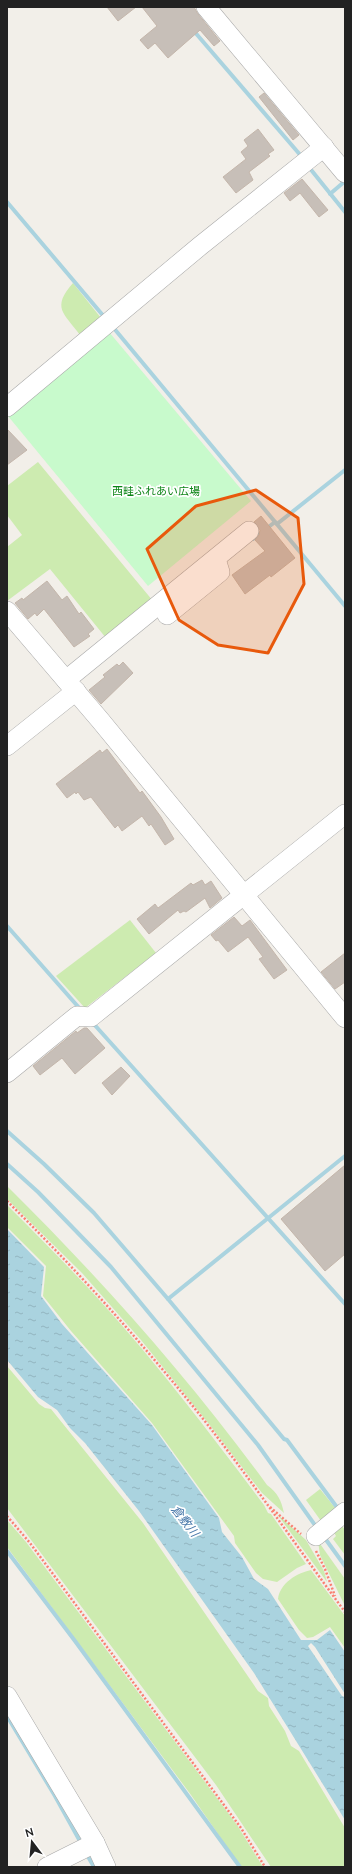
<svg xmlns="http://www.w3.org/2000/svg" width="352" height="1874" font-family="'Nunito Sans','Noto Sans JP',sans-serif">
<defs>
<pattern id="water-ripples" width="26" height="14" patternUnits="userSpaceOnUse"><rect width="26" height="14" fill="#aad3df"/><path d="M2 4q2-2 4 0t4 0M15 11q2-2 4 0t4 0" fill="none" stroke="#92b5bf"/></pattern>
</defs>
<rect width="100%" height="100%" fill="#f2efe9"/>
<!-- grass -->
<g fill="#cdebb0">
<path d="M73 283 101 318 80 335C64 313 51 308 73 283Z"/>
<path d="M38 462 153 601 106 638 50 569 7 601V547L22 535 7 515V486Z"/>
<path d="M130 920 156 953 85 1008 56 976Z"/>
<path d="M7 1186C101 1279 189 1378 267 1485 278 1493 281 1500 284 1513L262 1493 209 1424 141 1340 82 1273 7 1199Z"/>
<path d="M7 1205C39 1237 71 1269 102 1303 160 1367 212 1436 264 1505L268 1513 271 1514 306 1564 297 1568 277 1582 263 1579 256 1573 235 1543 234 1536 152 1423 71 1331 43 1296 46 1266 7 1227Z"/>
<path d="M7 1366 39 1404 45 1408 51 1409 143 1523 258 1691 268 1698 269 1706 285 1731 291 1746 299 1751 345 1828V1867H271L216 1785 7 1508Z"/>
<path d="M320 1489 336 1509 321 1521 306 1500Z"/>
<path d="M277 1514 306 1540 324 1571 327 1582Z"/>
<path d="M7 1520 26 1542 237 1825 263 1867H241L191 1795 7 1547Z"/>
<path d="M340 1523 345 1530V1555L333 1539 336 1536 332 1529Z"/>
<path d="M318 1541 345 1579V1606L320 1555Z"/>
<path d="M311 1570 345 1616V1648L330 1627 313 1637 307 1638 299 1630 278 1599C280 1583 297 1573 311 1570Z"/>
</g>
<!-- park -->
<path fill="#c8facc" d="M109 332 251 501 148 586 8 416Z"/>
<!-- water -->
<path fill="url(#water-ripples)" d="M7 1229 44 1267 41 1296 62 1324 152 1425 219 1518 222 1532 242 1557 254 1579 268 1589 301 1640H317L330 1630 345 1652V1694L315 1647 311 1643 308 1646 342 1696 345 1697V1820L254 1673 139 1511 85 1443 70 1428 57 1410 38 1397 7 1360Z"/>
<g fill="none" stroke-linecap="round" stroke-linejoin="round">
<!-- stream -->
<g stroke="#aad3df" stroke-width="4">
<path d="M193 30 302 157"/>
<path d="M308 166 345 212"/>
<path d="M330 194 344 182"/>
<path d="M7 202 106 319"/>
<path d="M112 326 345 606"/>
<path d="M277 524 345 470"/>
<path d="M253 539 275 522"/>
<path d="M7 926 81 1010"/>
<path d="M92 1022 345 1304"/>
<path d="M7 1131 44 1164 94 1213 168 1299 284 1439 287 1440 339 1510"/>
<path d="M7 1164 38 1192 111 1267 258 1445 317 1528"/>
<path d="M168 1299 345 1156"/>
<path d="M324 1537 345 1566"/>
<path d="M7 1551 75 1641 240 1867"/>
<path d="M7 1716 55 1796 81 1843"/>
<path d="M86 1853 94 1867"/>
</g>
</g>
<!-- building -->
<g fill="#c7bfb8" stroke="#c4b6ab">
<path d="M107 7H136L118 21Z"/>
<path d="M142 7H194L198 14 220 41 214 46 200 30 168 58 155 43 148 49 140 40 157 26Z"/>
<path d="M264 93 299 135 293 140 259 97Z"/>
<path d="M258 129 274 150 268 154 270 156 249 172 253 180 236 193 223 177 246 159 241 152 248 146 244 140Z"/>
<path d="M302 179 328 210 319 217 300 193 290 201 284 193Z"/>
<path d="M7 429 27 450 7 465Z"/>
<path d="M261 516 295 558 271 577 270 575 245 594 232 575 265 551 255 540 259 535 260 530 254 522Z"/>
<path d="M47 581 62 600 67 596 79 614 81 612 94 629 88 634 90 636 74 647 44 609 37 616 35 613 28 619 15 603 22 598 23 600Z"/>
<path d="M123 662 133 673 101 704 89 690 105 677 103 675 117 664 119 666Z"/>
<path d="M107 749 140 793 142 791 161 817 174 839 165 845 151 824 149 826 142 816 122 831 118 825 115 828 91 797 84 800 78 792 76 794 75 792 67 798 56 784 100 750 102 753Z"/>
<path d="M202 880 205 885 211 881 222 898 210 908 205 898 186 912 184 911 180 913 178 910 149 934 137 919 155 904 158 908 191 883 193 885Z"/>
<path d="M234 917 242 926 250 920 287 970 274 979 259 959 263 957 248 937 228 952 218 940 216 941 211 935Z"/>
<path d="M345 953V982L335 989 321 972Z"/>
<path d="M84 1028H87L105 1048 75 1074 62 1058 40 1075 33 1066 76 1031 77 1033Z"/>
<path d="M121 1067 130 1076 112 1095 102 1083Z"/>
<path d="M345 1165V1254L325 1271 281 1219Z"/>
</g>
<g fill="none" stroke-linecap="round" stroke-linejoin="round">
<!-- minor casing -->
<g stroke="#a9a9a9" stroke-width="20">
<g id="minor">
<path d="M206 7 345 173"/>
<path d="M7 407 200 246 324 147"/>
<path d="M7 611 100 720 345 1018"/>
<path d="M167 615 220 572 216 559"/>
<path d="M66 680 249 531"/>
<path d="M7 746 76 691"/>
<path d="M7 1073 77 1016 91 1017 345 814"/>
<path d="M316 1536 345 1512"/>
<path d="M7 1696 95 1843 106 1867"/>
<path d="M47 1867 95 1843"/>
</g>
</g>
<!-- path -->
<g stroke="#fa8072" stroke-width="2.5" stroke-dasharray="2 2" stroke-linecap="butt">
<path d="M7 1201C74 1267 137 1337 196 1410 248 1475 295 1544 345 1612"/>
<path d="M270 1507 301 1534"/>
<path d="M7 1516 30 1543 241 1828 265 1867"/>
<path d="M316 1551 325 1569 335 1596"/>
</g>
<!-- minor -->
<use href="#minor" stroke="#fff" stroke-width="19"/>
</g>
<!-- marked area -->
<path fill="#e8590c" fill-opacity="0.2" stroke="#e8590c" stroke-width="3" stroke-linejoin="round" d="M256 490 298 518 304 584 268 653 218 645 179 620 147 549 196 506Z"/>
<g text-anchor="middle" stroke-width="3.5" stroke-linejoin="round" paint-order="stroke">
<!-- park labels -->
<g font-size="11" fill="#0c8416" stroke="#fff">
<text x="156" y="495">西畦ふれあい広場</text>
</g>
<!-- water labels -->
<g font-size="12" font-style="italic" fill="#4a7aab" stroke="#fff">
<text transform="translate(185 1521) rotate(52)" y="4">倉敷川</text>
</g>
</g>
<!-- border -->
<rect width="352" height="1874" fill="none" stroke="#222222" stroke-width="16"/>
<!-- north arrow -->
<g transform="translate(32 1842) rotate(344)" stroke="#ffffff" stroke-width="3" paint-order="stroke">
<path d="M0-3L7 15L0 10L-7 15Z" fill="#222222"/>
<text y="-6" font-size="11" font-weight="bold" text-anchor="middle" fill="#222222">N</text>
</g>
</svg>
